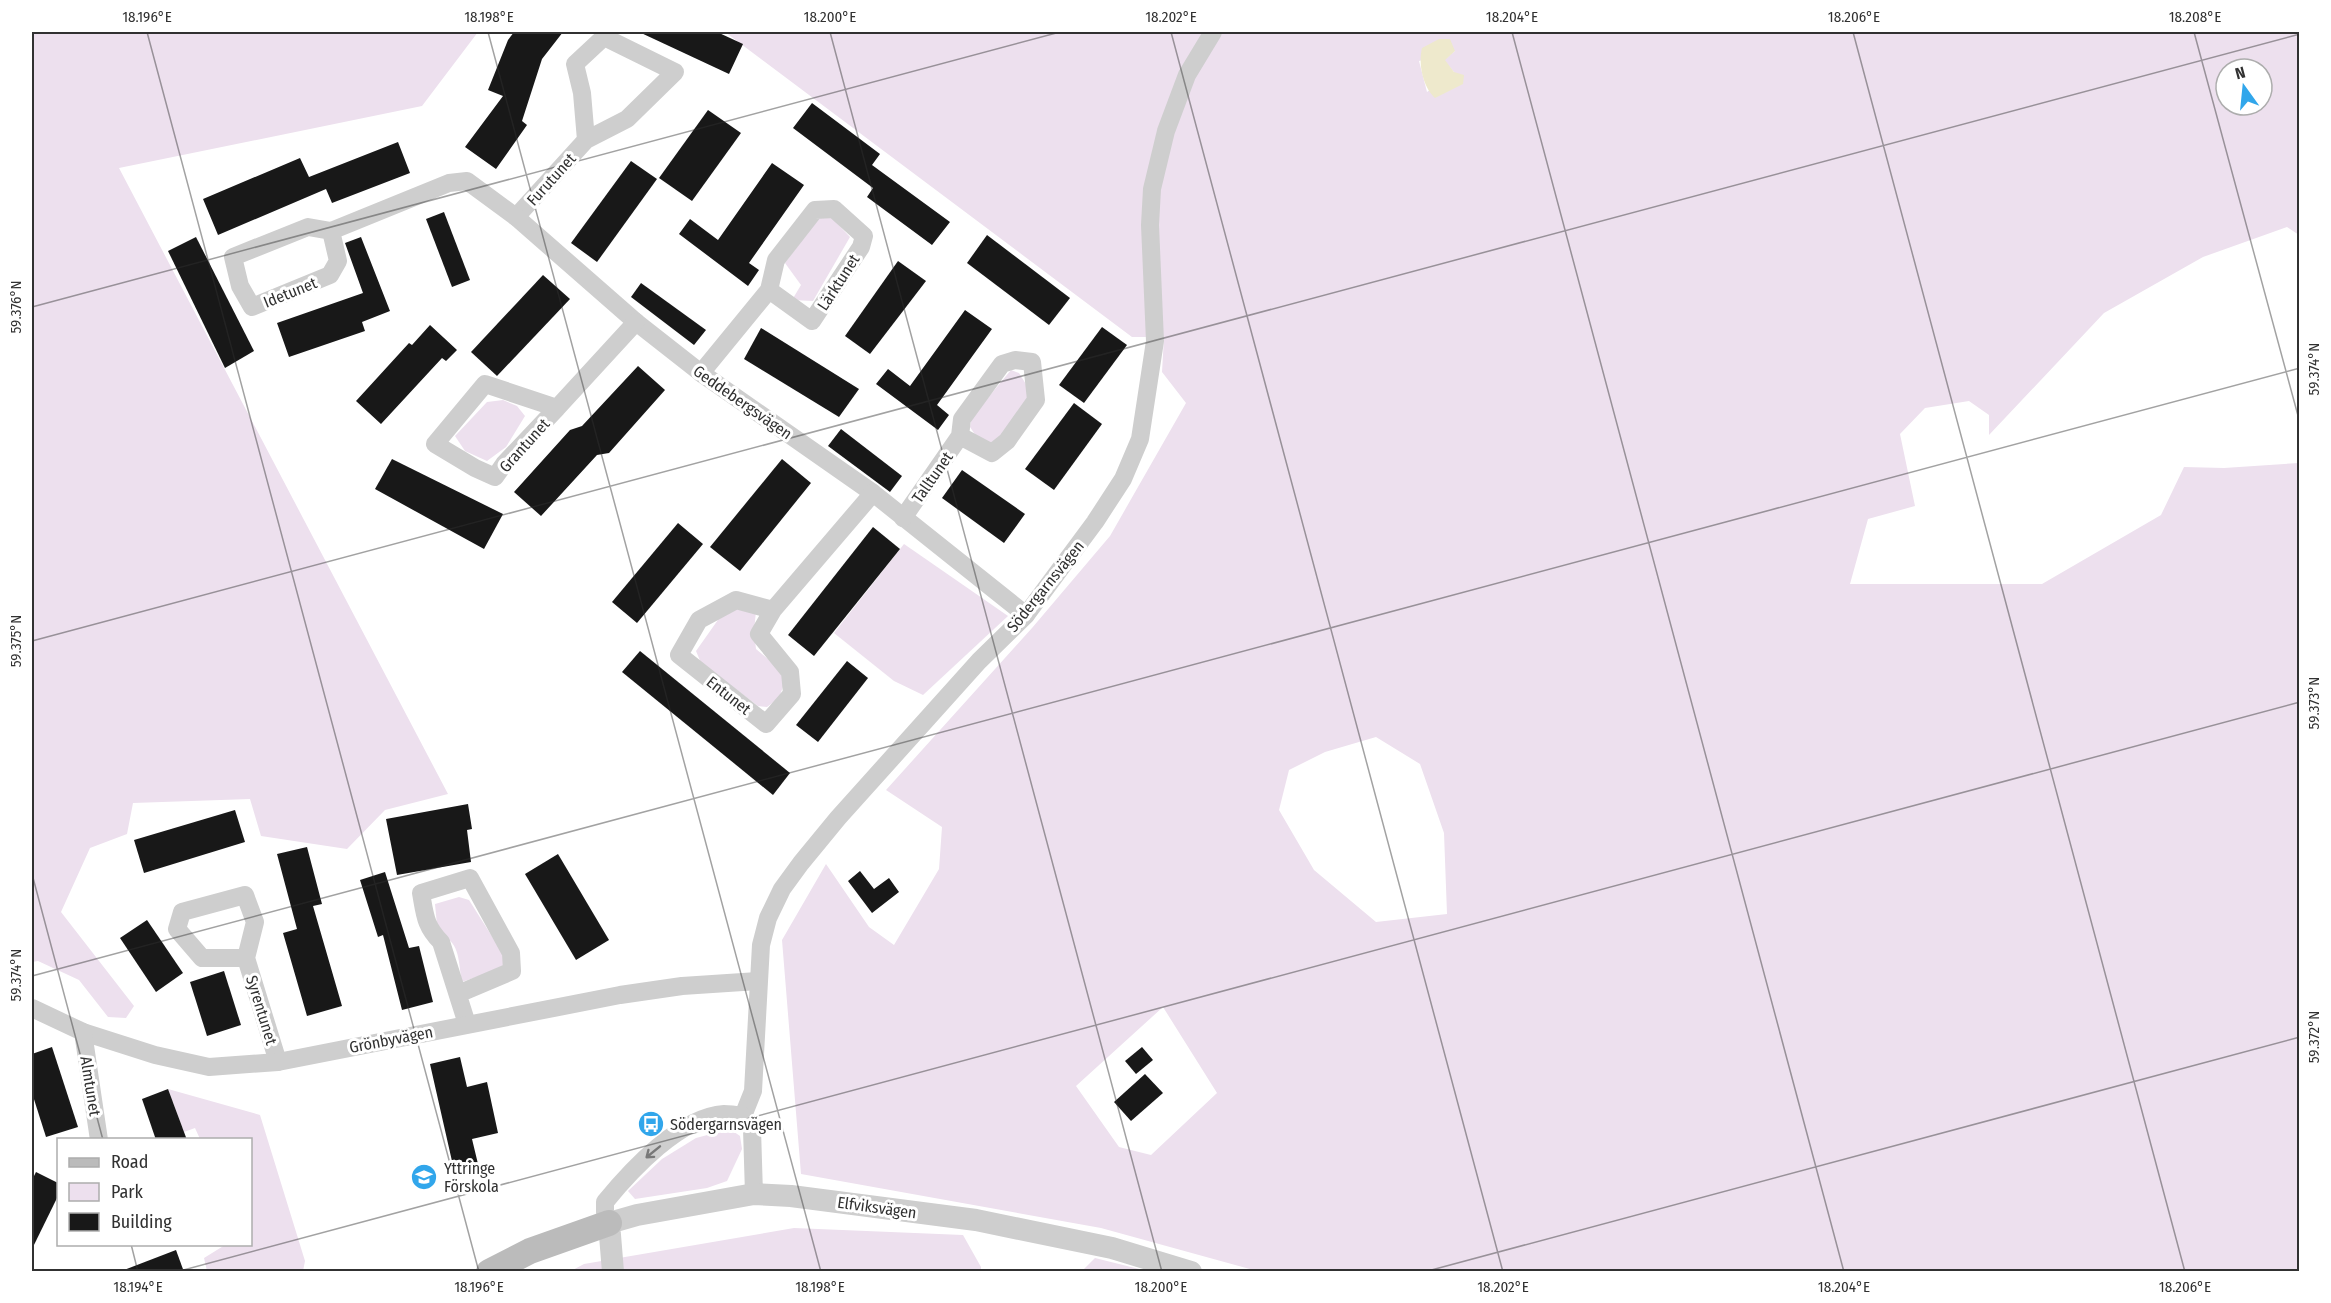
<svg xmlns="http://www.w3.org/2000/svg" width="2331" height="1303" font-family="'Fira Sans Condensed',sans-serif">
<rect width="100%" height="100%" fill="#fff"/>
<!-- green -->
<g fill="#ede0ee" fill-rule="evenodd">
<path d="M32 32H478L422 106 119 168 448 794 385 810 347 849 261 836 250 799 133 803 127 834 90 848 61 912 134 1006 126 1018 108 1017 79 980 38 961 32 962Z"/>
<path d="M725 32H2299V235L2287 227 2203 257 2104 313 1989 435V415L1969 401 1925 408 1900 434 1915 506 1868 519 1850 584H2042L2161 515 2184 467 2224 468 2299 463V1271H1257L1101 1228 801 1174 782 940 826 864 869 927 894 945 939 869 942 827 886 790 1032 628 1110 536 1186 403 1162 372 1164 337H1132ZM1455 51 1444 60 1454 72 1427 92 1419 61ZM2226 69H2262V105H2226ZM1376 737 1420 764 1444 833 1447 914 1376 922 1314 870 1279 810 1289 770 1325 752ZM1163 1007 1217 1093 1151 1155 1119 1147 1076 1086Z"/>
<path d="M823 212 831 217 850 237 813 301 792 300 801 285 785 263Z"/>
<path d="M1011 370 1019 373 1029 389V403L1000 440 991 443 978 439 970 427 972 417Z"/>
<path d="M503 400 517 406 525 416 506 447 487 461 465 451 455 436 487 402Z"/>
<path d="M904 544 1008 616 923 695 894 681 834 633Z"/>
<path d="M744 608 756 611 754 631 756 649 781 670 785 681 779 698 767 707 758 706 701 663 696 651 720 617 729 609Z"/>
<path d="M459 897 469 900 505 957V967L462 982C458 962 461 944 441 934L437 925 435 904Z"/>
<path d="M168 1089 260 1115 305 1261 303 1271H207L204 1258 225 1245 250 1244V1140L200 1139 195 1128 184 1132Z"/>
<path d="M730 1129 740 1136 742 1149 727 1181 707 1188 635 1199 628 1191 662 1159 696 1138Z"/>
<path d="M794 1228 963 1235 981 1267V1271L569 1272 584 1264Z"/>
<path d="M1095 1258 1147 1271H1082Z"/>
</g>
<!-- water -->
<path fill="#eee9cc" d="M1439 39H1450L1455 51 1445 60 1454 72 1464 75 1463 84 1435 98C1423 87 1418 64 1422 48Z"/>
<!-- building -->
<g fill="#181818">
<path d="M514 32H563L542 59 522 121 527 125 496 169 465 147 503 96 488 90 508 40Z"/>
<path d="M639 32H717L743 44 729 74Z"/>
<path d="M812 103 880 154 872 165 950 222 932 245 867 197 873 188 793 128Z"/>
<path d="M708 110 741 133 692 201 659 178Z"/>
<path d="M398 142 410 173 332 203 326 189 218 235 203 199 300 158 309 177Z"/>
<path d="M631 161 657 179 597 262 571 243Z"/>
<path d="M772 163 804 185 749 263 759 270 748 286 679 234 690 219 718 240Z"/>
<path d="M444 212 470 280 452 287 426 219Z"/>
<path d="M987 235 1070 298 1049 325 967 263Z"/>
<path d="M196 237 254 351 225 368 168 251Z"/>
<path d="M361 237 390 311 362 322 365 331 289 357 277 323 363 293 345 243Z"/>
<path d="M898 261 926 281 870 354 845 336Z"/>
<path d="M543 275 570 299 497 376 471 352Z"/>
<path d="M641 283 706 330 694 345 631 297Z"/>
<path d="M965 310 992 329 937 405 949 415 938 430 876 384 888 369 910 386Z"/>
<path d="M430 325 457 350 446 361 442 358 381 424 356 401 409 343 412 345Z"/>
<path d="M1102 327 1127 345 1084 403 1059 385Z"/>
<path d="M761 328 859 389 839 417 744 359Z"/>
<path d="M638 366 665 390 609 453 597 455 541 516 514 492 570 430 582 426Z"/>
<path d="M1074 403 1102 424 1054 490 1025 469Z"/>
<path d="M841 429 902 476 890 492 828 446Z"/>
<path d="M392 459 503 514 484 549 375 489Z"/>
<path d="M782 459 811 483 740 571 710 547Z"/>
<path d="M962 470 1025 514 1004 543 942 498Z"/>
<path d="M678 523 703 544 637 623 612 602Z"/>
<path d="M873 527 900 549 814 656 788 635Z"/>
<path d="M640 651 790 773 773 795 622 672Z"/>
<path d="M847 661 868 678 818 742 796 725Z"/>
<path d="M468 804 472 829 467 830 471 862 397 875 386 819Z"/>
<path d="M235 810 245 842 144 873 134 840Z"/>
<path d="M307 847 322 904 313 906 342 1006 307 1016 283 933 297 929 277 854Z"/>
<path d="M558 854 609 940 576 960 525 874Z"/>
<path d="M860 871 874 889 889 878 899 892 872 913 848 881Z"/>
<path d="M385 872 409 948 419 946 433 1002 402 1010 383 935 378 937 360 880Z"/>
<path d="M147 920 183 973 156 992 120 938Z"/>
<path d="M224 971 241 1025 207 1036 190 982Z"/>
<path d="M52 1047 78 1127 46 1137 32 1093V1054Z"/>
<path d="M1142 1047 1153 1060 1136 1074 1125 1061Z"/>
<path d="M460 1057 467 1087 487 1082 498 1133 472 1139 478 1164 454 1170 430 1064Z"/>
<path d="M1145 1074 1163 1093 1131 1121 1114 1102Z"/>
<path d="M168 1089 187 1140H156L142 1099Z"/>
<path d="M36 1172 58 1183V1196L32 1249V1180Z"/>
<path d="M176 1250 184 1272H124V1270Z"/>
</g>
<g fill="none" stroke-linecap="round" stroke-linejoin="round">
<!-- minor -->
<g stroke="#cecece" stroke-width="18">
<path d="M516 217 586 140 627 119 675 72 604 37 575 64 582 93 586 140"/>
<path d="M331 231 338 261 330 275 252 307 240 286 233 257 308 227 331 231 449 183 467 181 516 217 636 322 701 373 873 493 1026 615"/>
<path d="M701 373 769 290 776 260 815 210 834 209 864 236 861 247 812 321 769 290"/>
<path d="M557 408 504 464 495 477 475 468 435 444 485 384 557 408 636 322"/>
<path d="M903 518 960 436 992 453 1007 441 1036 400 1032 362 1015 360 1002 364 962 419 960 436"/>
<path d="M773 610 759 634 790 672 792 694 766 724 679 655 699 620 736 600 773 610 873 493"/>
<path d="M246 958 255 922 245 895 182 912 177 929 202 958H246L278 1062"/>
<path d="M458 994 512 971 511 953 470 878 421 893C425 915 425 926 441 942L467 1024"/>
<path d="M32 1008 83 1032 155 1055 209 1067 278 1062 620 995 682 986 758 981"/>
<path d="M83 1032 99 1140"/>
<path d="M743 1116 753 1091 761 945 768 918 782 889 801 863 838 818 979 661 1026 615 1095 522 1123 479 1140 439 1155 341 1150 225 1152 189 1166 131 1187 75 1213 32"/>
<path d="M743 1116 752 1129 754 1194"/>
<path d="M609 1223 605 1212V1202C631 1170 680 1117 724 1114 730 1114 737 1115 743 1116"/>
</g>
<!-- tertiary -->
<path stroke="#cecece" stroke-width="22" d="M613 1272 609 1223 637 1215 754 1194 791 1196 976 1220 1112 1248 1191 1272"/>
<!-- secondary -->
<path stroke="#bbb" stroke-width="26" d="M489 1272 530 1251 609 1223"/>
</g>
<!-- one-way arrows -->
<defs><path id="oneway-shaft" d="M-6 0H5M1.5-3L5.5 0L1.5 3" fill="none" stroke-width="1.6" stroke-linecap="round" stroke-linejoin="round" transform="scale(1.5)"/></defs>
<use stroke="#787878" href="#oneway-shaft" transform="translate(653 1152) rotate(141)"/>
<!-- ticks -->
<path fill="none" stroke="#313131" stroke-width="1.5" stroke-opacity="0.45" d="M147 32 479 1272M488 32 821 1272M830 32 1162 1272M1171 32 1503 1272M1512 32 1844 1272M1853 32 2185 1272M2194 32 2300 423M32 307 1060 32M32 641 2300 34M32 874 103 1140M32 976 2300 368M131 1244 138 1272M176 1272 2300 702M1424 1272 2300 1037"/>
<!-- icons -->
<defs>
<g id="bus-disc" transform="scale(1.35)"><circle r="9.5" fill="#31a6eb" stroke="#fff"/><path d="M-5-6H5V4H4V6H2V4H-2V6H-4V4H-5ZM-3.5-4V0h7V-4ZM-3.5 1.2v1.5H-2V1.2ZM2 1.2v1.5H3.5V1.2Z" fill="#fff"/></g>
<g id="school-disc" transform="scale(1.35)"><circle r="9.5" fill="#31a6eb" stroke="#fff"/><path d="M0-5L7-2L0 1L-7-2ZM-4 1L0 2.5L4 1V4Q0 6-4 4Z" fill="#fff"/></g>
</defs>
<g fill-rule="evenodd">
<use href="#bus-disc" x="651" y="1124"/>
<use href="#school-disc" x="424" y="1177"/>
</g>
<g text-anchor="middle" stroke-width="6" stroke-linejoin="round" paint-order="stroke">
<!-- street labels -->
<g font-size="16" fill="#313131" stroke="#fff">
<text transform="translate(551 179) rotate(-48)" y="6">Furutunet</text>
<text transform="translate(838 282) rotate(-57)" y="6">Lärktunet</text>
<text transform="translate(290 292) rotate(-22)" y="6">Idetunet</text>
<text transform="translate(743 402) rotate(35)" y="6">Geddebergsvägen</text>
<text transform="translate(524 445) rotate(-48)" y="6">Grantunet</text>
<text transform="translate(932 477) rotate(-55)" y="6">Talltunet</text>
<text transform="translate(1045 586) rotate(-51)" y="6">Södergarnsvägen</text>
<text transform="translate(729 695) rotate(38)" y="6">Entunet</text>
<text transform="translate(262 1010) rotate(73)" y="6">Syrentunet</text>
<text transform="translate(391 1039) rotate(-11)" y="6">Grönbyvägen</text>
<text transform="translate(91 1086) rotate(81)" y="6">Almtunet</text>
<text transform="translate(877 1207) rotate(8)" y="6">Elfviksvägen</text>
</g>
<!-- poi labels -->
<g font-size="16" fill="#313131" stroke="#fff" text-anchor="start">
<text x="670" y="1130">Södergarnsvägen</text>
<text x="444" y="1174">Yttringe<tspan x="444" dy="18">Förskola</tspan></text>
</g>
</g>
<!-- border -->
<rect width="2331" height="1303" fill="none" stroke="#ffffff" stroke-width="66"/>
<!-- legend -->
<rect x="57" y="1138" width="195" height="108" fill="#ffffff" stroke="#adadad" stroke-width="1.5"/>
<rect x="69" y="1158" width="30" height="9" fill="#bbbbbb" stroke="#adadad" stroke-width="1.5"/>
<text x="111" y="1168" font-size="18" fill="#313131">Road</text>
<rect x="69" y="1183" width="30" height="18" fill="#ede0ee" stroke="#adadad" stroke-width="1.5"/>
<text x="111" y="1198" font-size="18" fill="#313131">Park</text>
<rect x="69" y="1213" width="30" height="18" fill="#181818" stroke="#adadad" stroke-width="1.5"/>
<text x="111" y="1228" font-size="18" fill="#313131">Building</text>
<!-- north arrow -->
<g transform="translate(2244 87) rotate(345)"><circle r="28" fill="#ffffff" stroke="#adadad" stroke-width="1.5"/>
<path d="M0-4.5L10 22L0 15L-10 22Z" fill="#31a6eb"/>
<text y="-9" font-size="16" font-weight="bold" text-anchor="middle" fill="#313131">N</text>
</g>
<rect x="33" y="33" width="2265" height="1237" fill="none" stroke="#313131" stroke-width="2"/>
<g font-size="15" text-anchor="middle" fill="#313131">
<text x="147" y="22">18.196°E</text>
<text x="489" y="22">18.198°E</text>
<text x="830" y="22">18.200°E</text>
<text x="1171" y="22">18.202°E</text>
<text x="1512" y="22">18.204°E</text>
<text x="1854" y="22">18.206°E</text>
<text x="2195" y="22">18.208°E</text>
<text transform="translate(16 307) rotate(-90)" y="5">59.376°N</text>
<text transform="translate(2314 369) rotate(-90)" y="5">59.374°N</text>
<text transform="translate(16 641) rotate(-90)" y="5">59.375°N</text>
<text transform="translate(2314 703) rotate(-90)" y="5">59.373°N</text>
<text transform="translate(16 975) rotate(-90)" y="5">59.374°N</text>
<text transform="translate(2314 1037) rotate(-90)" y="5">59.372°N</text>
<text x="138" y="1292">18.194°E</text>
<text x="479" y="1292">18.196°E</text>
<text x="820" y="1292">18.198°E</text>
<text x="1161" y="1292">18.200°E</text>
<text x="1503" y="1292">18.202°E</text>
<text x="1844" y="1292">18.204°E</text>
<text x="2185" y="1292">18.206°E</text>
</g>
</svg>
